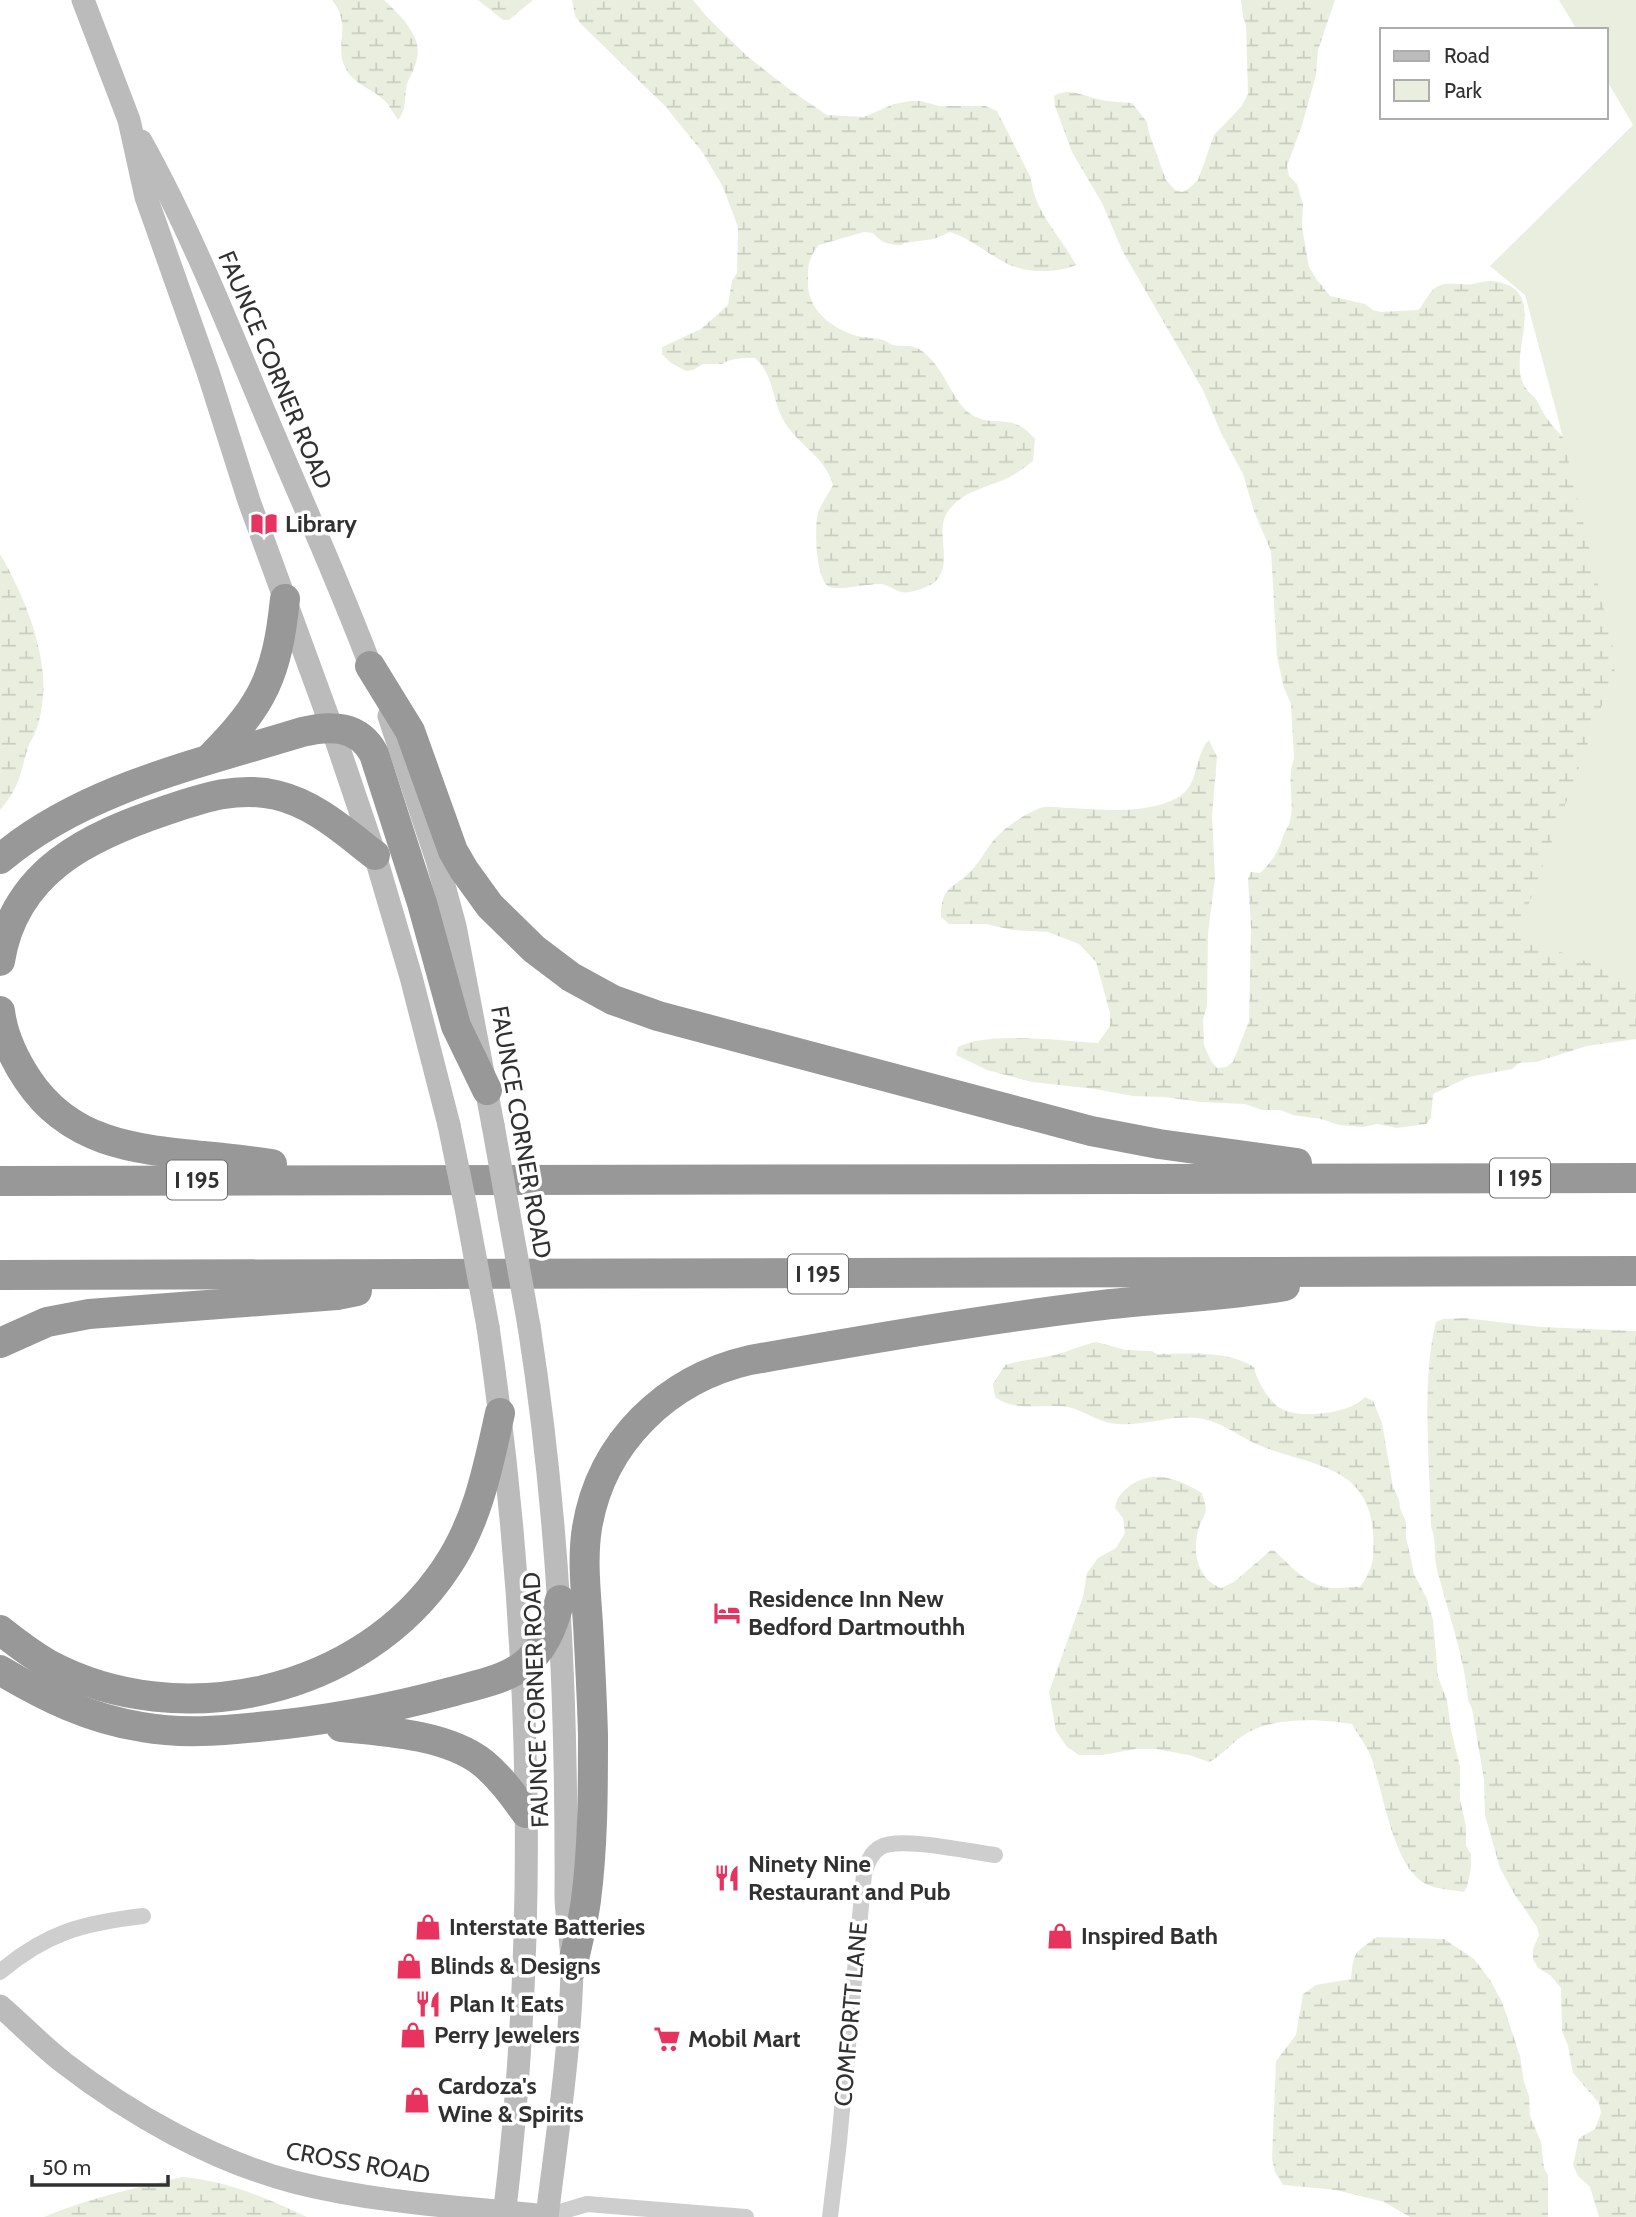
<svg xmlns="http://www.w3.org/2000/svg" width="1636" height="2217" font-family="Cabin,sans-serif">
<defs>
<pattern id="wetland-marsh" width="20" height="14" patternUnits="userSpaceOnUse" patternTransform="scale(1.75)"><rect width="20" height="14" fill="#eaeedf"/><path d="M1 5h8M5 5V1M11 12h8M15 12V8" fill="none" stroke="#c9cdc0"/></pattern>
</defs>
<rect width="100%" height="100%" fill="#fff"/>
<!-- wetland -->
<g fill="url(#wetland-marsh)">
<path d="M332 0H384C399 14 423 36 417 59 415 68 410 76 407 84 404 97 407 110 398 120 394 114 390 107 386 102 374 89 353 85 345 67 334 44 353 27 332 0Z"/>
<path d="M478 0H533L509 20H503Z"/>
<path d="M572 0H693L707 17 748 57 793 92 827 115 864 117 894 104 910 101H921L939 106H985L997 111 1031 178C1034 212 1061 236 1076 265 1056 274 1023 273 1004 262 983 251 975 241 950 232L934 239 904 243 902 245C889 245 881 243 873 233L864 232 819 245C807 259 808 268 808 285 809 313 837 332 862 337 869 338 877 338 883 340 887 341 889 344 893 345 902 347 910 344 919 349 943 364 951 398 968 412 991 431 1011 409 1035 439L1033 461C1024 468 1016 474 1006 479 985 488 960 492 947 513 934 533 956 568 932 584 925 588 909 594 901 592 894 590 889 585 881 584 868 583 838 592 828 586 816 578 814 527 818 513 821 504 828 494 833 485 826 458 799 445 785 423 772 402 774 374 755 358 745 358 730 358 722 364H703L693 370 686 371 671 363 662 354V347L701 329 728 305 732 281 737 273 738 227 723 187 703 153 665 106 581 24 575 16Z"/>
<path d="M1241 0H1335L1318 50 1316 75 1302 125 1287 166 1289 176 1297 184 1303 205 1302 227 1309 267 1317 280 1330 296 1365 304 1373 310 1381 312 1418 310C1424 304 1426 298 1431 292 1442 277 1462 288 1477 283 1488 280 1496 280 1508 285 1544 301 1508 358 1524 385 1526 390 1531 394 1535 398 1540 405 1543 414 1549 421 1556 431 1566 440 1575 448L1636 288V1039L1587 1046 1536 1062 1519 1063 1512 1069 1469 1077 1433 1094 1431 1118 1426 1124 1397 1128 1377 1124 1363 1127 1339 1125 1321 1119 1293 1115 1280 1110H1262L1245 1104 1201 1102 1164 1097 1133 1096 1095 1089 1032 1082 987 1070 956 1055 958 1047C989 1031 1061 1041 1098 1043L1110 1026V1013L1096 962 1079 944 1048 932 1013 930 986 924H949L941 917C941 886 952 890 971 871 979 863 985 851 993 841 1004 828 1024 814 1040 808 1049 805 1063 808 1072 808 1106 810 1146 814 1177 798 1200 786 1193 757 1209 740L1217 757 1212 816 1215 878 1208 934 1207 1005 1203 1020 1204 1045 1211 1061 1217 1068 1226 1067 1233 1062 1249 1021 1251 927 1248 879 1251 872 1260 873C1272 862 1279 851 1283 836 1285 831 1289 826 1290 821 1295 801 1286 779 1294 759L1291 704 1284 688 1277 657 1271 551 1254 511 1243 474 1221 433 1203 390 1123 252 1102 203 1072 152 1055 106 1054 96C1069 87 1082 96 1098 99 1109 102 1121 102 1132 103L1147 122 1149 133 1166 180 1175 190 1182 192 1188 189 1198 180 1214 135 1241 107 1248 94 1246 25 1243 17Z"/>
<path d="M0 554C23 593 47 651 43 696 42 707 40 722 35 733 33 738 30 742 28 747 20 774 20 787 0 810Z"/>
<path d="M1465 1318 1541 1327 1636 1331V2217H1599L1590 2187 1578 2176 1573 2165 1579 2138 1595 2129 1601 2113 1599 2103 1573 2073 1568 2046 1562 2030 1561 1988 1550 1975 1538 1968 1533 1959V1949L1539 1935 1537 1927 1513 1892 1500 1868 1485 1815 1484 1780 1472 1709 1468 1700C1465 1657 1446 1607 1436 1565 1434 1553 1436 1538 1431 1527 1430 1465 1421 1380 1436 1322L1443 1319Z"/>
<path d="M1096 1342 1126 1350 1152 1351 1157 1354C1188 1354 1227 1350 1254 1367 1257 1382 1271 1406 1286 1411 1306 1418 1351 1413 1365 1397L1373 1401 1382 1423 1393 1487 1399 1499 1400 1508 1406 1522V1537L1414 1574 1427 1599 1433 1620 1438 1677 1447 1700 1451 1730 1460 1767V1800L1466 1826V1846L1471 1854V1868L1467 1887 1464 1892C1451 1890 1432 1889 1421 1881 1392 1860 1383 1791 1371 1757 1367 1746 1358 1735 1352 1724 1320 1719 1272 1716 1244 1735 1231 1743 1223 1755 1209 1762L1189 1755 1156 1749H1136L1102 1755H1079L1067 1747 1056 1731 1049 1692 1083 1597 1087 1573 1098 1558 1116 1548 1125 1533 1123 1518 1115 1508C1117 1496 1123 1490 1134 1483 1158 1469 1181 1481 1202 1493 1203 1498 1206 1505 1206 1510 1205 1517 1199 1524 1198 1531 1192 1552 1198 1580 1221 1588L1234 1582 1271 1550 1275 1551C1291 1567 1312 1590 1337 1588 1345 1588 1352 1586 1360 1587 1375 1566 1374 1557 1373 1532 1368 1464 1310 1466 1261 1446 1241 1438 1224 1423 1203 1419 1174 1413 1146 1426 1118 1424 1099 1423 1085 1411 1068 1407 1043 1403 1017 1413 995 1397L993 1384 1005 1365C1021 1360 1037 1359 1054 1355 1068 1352 1081 1345 1096 1342Z"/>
<path d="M1377 1937 1444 1939 1474 1959 1490 1980 1502 2002 1520 2056 1524 2082 1529 2096 1530 2116 1541 2142 1544 2168 1548 2175V2217H1410L1384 2202 1336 2190 1283 2185 1275 2172 1272 2159 1276 2061 1296 2035 1303 1994 1316 1985 1351 1979C1354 1951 1354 1953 1377 1937Z"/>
<path d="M183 2177C231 2182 263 2197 307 2217H44C89 2198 135 2188 183 2177Z"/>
</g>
<!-- park -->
<path fill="#eaeedf" d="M1559 0H1636V980L1517 936 1617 664 1559 422 1525 295 1490 266 1633 125 1606 79V30H1577Z"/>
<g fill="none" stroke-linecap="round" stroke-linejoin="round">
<!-- street -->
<g stroke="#cecece" stroke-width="16">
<path d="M0 1972C47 1932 84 1923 143 1916"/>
<path d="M547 2216 587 2204 746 2217"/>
<path d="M830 2217 839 2142 864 1874C867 1863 871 1852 881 1847 899 1836 971 1852 995 1855"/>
</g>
<!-- secondary -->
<g stroke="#bbb" stroke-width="23">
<path d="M83 0 129 120 146 197 208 372 249 501 332 728 375 855 411 977 449 1125"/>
<path d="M141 141C190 229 227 323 266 416 303 504 343 591 376 681"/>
<path d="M389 716 437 860 455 926 493 1125"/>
<path d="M529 1326C559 1518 567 1702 566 1896 566 1920 573 1945 572 1970 570 2052 557 2135 547 2217"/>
<path d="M488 1327C531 1622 540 1921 504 2217"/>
<path d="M0 2006C22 2025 41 2045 64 2063 130 2114 213 2161 294 2182 376 2203 463 2207 547 2216"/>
</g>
<!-- highway -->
<g stroke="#989898" stroke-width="30">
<path d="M370 666 410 731 453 851 464 870 490 906 534 949 571 977 613 1000 658 1016 1091 1131 1159 1144 1297 1163"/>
<path d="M210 758C264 704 277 675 285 599"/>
<path d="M0 859C84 788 199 764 302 732 331 725 359 725 374 754L422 903 456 1026 487 1090"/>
<path d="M0 961C14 871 89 836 167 810 203 798 237 786 276 795 315 804 345 832 375 855"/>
<path d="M0 1011C3 1036 14 1059 28 1080 70 1143 134 1149 203 1156 226 1158 249 1161 272 1164"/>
<path d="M0 1181 1636 1178"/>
<path d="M0 1275 1636 1271"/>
<path d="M0 1343 47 1322 89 1314 337 1295 357 1291"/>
<path d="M0 1630C15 1642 31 1654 48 1664 180 1735 363 1693 446 1568 478 1521 488 1467 500 1413"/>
<path d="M0 1670C45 1697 90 1719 142 1727 181 1734 219 1731 258 1727 324 1721 388 1709 451 1692 475 1685 501 1681 521 1667 544 1651 553 1626 560 1600"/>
<path d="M341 1727C385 1731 448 1735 483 1763 500 1777 513 1795 526 1813"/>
<path d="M572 1968C577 1945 583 1923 586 1900 593 1846 593 1790 593 1735 592 1698 590 1661 588 1624 586 1593 582 1559 587 1528 601 1442 667 1379 750 1360 864 1340 979 1320 1094 1306 1157 1298 1222 1297 1285 1286"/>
</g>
<!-- secondary-bridge -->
<g stroke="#bbb" stroke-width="23">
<path d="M449 1125 466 1208 488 1327"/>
<path d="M493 1125 529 1326"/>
</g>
</g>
<!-- icons -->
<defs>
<g id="library-bare" transform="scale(2.1)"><path d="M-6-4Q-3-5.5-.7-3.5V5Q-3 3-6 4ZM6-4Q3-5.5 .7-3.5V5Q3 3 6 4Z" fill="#e8335f" stroke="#fff" stroke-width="2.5" paint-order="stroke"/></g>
<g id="hotel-bare" transform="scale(2.1)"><path d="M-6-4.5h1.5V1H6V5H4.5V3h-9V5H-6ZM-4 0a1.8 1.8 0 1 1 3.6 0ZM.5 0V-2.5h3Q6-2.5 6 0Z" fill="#e8335f" stroke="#fff" stroke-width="2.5" paint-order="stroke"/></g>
<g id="restaurant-bare" transform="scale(2.1)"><path d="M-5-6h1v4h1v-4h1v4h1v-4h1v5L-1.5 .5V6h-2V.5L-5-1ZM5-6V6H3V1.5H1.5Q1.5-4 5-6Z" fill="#e8335f" stroke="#fff" stroke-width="2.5" paint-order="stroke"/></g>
<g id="shop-bare" transform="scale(2.1)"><path d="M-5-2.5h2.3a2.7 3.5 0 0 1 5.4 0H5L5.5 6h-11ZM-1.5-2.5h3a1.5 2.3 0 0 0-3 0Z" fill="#e8335f" stroke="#fff" stroke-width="2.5" paint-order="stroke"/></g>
<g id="supermarket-bare" transform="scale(2.1)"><path d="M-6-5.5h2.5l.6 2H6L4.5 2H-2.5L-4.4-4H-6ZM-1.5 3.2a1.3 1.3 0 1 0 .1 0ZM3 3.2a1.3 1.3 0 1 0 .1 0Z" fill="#e8335f" stroke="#fff" stroke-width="2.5" paint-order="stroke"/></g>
</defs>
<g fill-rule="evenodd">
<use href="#library-bare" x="264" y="524"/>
<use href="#hotel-bare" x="727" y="1613"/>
<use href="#restaurant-bare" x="727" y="1878"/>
<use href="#shop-bare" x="428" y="1927"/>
<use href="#shop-bare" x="1060" y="1936"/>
<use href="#shop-bare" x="409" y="1966"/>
<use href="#restaurant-bare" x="428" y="2004"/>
<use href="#shop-bare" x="413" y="2035"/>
<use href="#supermarket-bare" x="667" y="2039"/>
<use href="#shop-bare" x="417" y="2100"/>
</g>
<g text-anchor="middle" stroke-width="7" stroke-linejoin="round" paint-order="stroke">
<!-- shield labels -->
<g fill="#fff" stroke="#6f6f6f" stroke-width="2">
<rect x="1490" y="1158.5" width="60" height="39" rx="5"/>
<rect x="167" y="1160.5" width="60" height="39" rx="5"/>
<rect x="788" y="1254.5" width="60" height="39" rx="5"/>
</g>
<g font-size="23" font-weight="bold" fill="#313131">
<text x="1520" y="1186">I 195</text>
<text x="197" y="1188">I 195</text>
<text x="818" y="1282">I 195</text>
</g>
<!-- street labels -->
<g font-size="24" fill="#313131" stroke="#fff">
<text transform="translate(275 370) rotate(67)" y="8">FAUNCE CORNER ROAD</text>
<text transform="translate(521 1132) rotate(80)" y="8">FAUNCE CORNER ROAD</text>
<text transform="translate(536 1700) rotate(-92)" y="8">FAUNCE CORNER ROAD</text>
<text transform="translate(851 2014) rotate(-85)" y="8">COMFORTT LANE</text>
<text transform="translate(358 2163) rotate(10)" y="8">CROSS ROAD</text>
</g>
<!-- poi labels -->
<g font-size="24" font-weight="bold" fill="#313131" stroke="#fff" text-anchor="start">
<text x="285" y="532">Library</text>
<text x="748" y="1607">Residence Inn New<tspan x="748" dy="28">Bedford Dartmouthh</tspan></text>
<text x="748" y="1872">Ninety Nine<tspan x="748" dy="28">Restaurant and Pub</tspan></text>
<text x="449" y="1935">Interstate Batteries</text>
<text x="1081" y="1944">Inspired Bath</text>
<text x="430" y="1974">Blinds &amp; Designs</text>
<text x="449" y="2012">Plan It Eats</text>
<text x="434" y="2043">Perry Jewelers</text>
<text x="688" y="2047">Mobil Mart</text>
<text x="438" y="2094">Cardoza's<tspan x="438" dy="28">Wine &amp; Spirits</tspan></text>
</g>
</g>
<!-- legend -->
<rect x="1380" y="28" width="228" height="91" fill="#ffffff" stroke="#adadad" stroke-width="2"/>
<rect x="1394" y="51" width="35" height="10" fill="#bbbbbb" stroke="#adadad" stroke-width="2"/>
<text x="1444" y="63" font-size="21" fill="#313131">Road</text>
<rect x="1394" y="80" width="35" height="21" fill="#eaeedf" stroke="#adadad" stroke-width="2"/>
<text x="1444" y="98" font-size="21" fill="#313131">Park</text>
<!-- scale -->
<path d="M32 2175v10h136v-10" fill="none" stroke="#313131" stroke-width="3.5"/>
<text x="42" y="2175" font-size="21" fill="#313131" stroke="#ffffff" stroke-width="5" paint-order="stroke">50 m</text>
</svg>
